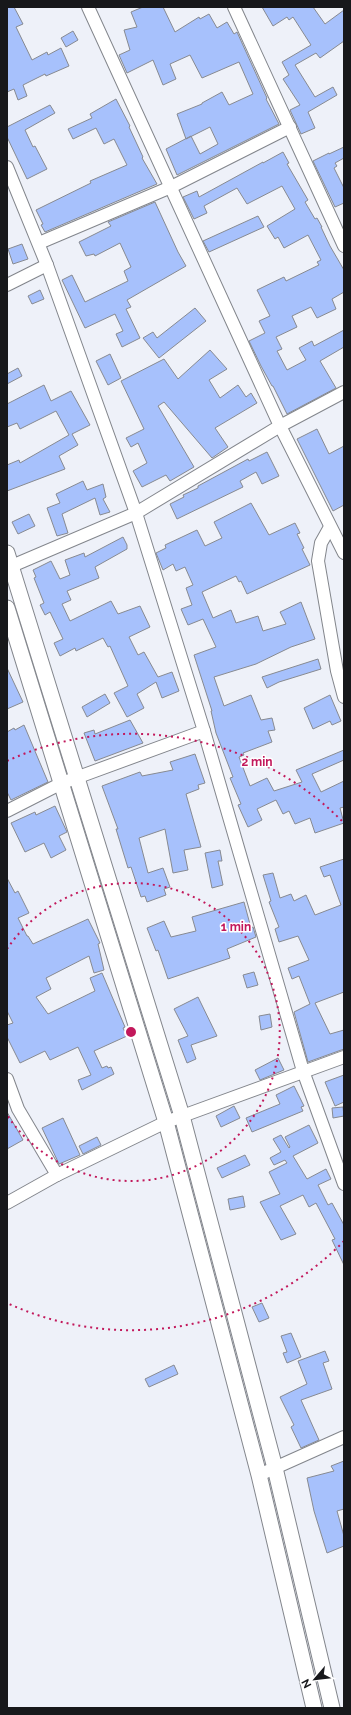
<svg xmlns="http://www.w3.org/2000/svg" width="351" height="1715" font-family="Raleway,sans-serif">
<rect width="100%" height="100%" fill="#eef1f9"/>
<!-- building -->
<g fill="#a7c1fc" stroke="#878a91">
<path d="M7 7H14L23 24 16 27 32 60 47 52 48 55 61 48 69 66 46 76 45 74 23 85 27 96 18 100 14 89 7 92Z"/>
<path d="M143 7H163L175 32 199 17 200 19 209 14 217 28 227 22 234 34 237 32 267 98 266 99 279 124 177 175 166 149 191 136 200 154 218 144 210 127 186 139 177 114 202 104V103L222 92 229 105 253 94 239 62 202 78 190 55 170 64 176 79 163 85 153 60 127 73 119 55 130 50 124 30 137 27 131 12Z"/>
<path d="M262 7H313L325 24 344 10V41L320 58 316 53 295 65 315 97 333 87 337 95 308 112 315 128 301 134 290 110 300 105 283 79 289 75 282 62 311 45 293 17 289 20 287 17 273 26Z"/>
<path d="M73 31 78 40 66 47 61 38Z"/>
<path d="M116 99 130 126 129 127 143 157 142 158 157 184 45 232 41 225 43 224 36 210 91 183 90 181 127 165 114 139 104 144 96 128 73 139 68 129 92 118 90 114Z"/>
<path d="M50 105 55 113 25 130 33 147 35 146 47 169 27 179 7 137V127Z"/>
<path d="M344 147V158L335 163 337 166 334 168 344 188V203L335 207 313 161 329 153V154Z"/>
<path d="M283 152 289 163 287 164 308 200 305 202 315 219 317 218 322 227H321L330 246 344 270V292L332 299 336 309 317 318 311 307 292 316 297 327 276 337 282 349 277 351 287 370 306 360 299 348 312 341 314 346 344 330V347L320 361 336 388 287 414 273 386H272L261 366 249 341 265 333 259 321 270 316 257 290 284 277 286 281 319 265 317 262 321 260 308 235 284 248 278 237 275 239 267 226 295 209 282 186 247 204 237 188 204 206 207 213 194 219 183 197 197 191 199 197 263 162V163Z"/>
<path d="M155 202 178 252 186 266 127 300 131 307 126 309 140 338 122 347 116 334 123 331 115 314 85 328 62 280 72 275 85 302 128 281 124 271 131 267 120 243 95 256 94 254 86 256 79 242 111 226 108 222Z"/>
<path d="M258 216 264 227 209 252 203 241Z"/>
<path d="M22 244 28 259 13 264 8 249Z"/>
<path d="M40 290 44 299 32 304 28 296Z"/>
<path d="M195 308 206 321 159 358 143 338 153 332 157 338Z"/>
<path d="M210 350 227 369 209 380 220 398 238 385 246 397 251 393 257 403 215 428 228 447 212 458 164 402 158 406 194 467 170 481 166 475 142 487 133 471 147 463 138 443 131 447 126 438 144 429 121 381 164 359 178 379Z"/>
<path d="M110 354 121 378 108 385 96 361Z"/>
<path d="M18 368 22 376 7 384V374Z"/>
<path d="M44 385 51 401 71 391 90 425 72 434 78 445 59 456 65 469 7 491V465L19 460 20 463 69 435 56 411 20 429 17 423 7 427V404Z"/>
<path d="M317 429 329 454 344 446V505L333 511 297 439Z"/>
<path d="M267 452 279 476 262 484 256 472 240 481 243 487 177 519 170 504 184 497 183 495 198 488V486L248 459 249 461Z"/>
<path d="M83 481 87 490 103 484 106 497 103 499 110 512 100 515 95 498 62 514 68 533 57 536 47 508 60 503 56 494Z"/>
<path d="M251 503 269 535 295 523 300 533 297 534 304 548 302 549 310 565 247 594 241 581 239 582 236 576 202 592 213 618 231 610 236 623 258 616 263 631 286 624 280 612 301 602 315 639 291 647 256 664 214 677 224 706 251 695 261 720 272 718 275 730 268 731 272 742 243 753 244 755 239 757 250 786 267 778 274 791 302 782 296 770 344 750V760L312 774 321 792 344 781V807L340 808 344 823 315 833 310 818 295 824 289 811 283 814 276 800 257 809 262 820 248 827 238 805 241 804 230 778 233 777 216 733 211 711H212L194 655 216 647 203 619 188 625 181 609 192 605 186 588 193 585 185 567 176 571 173 564 163 570 156 553 166 548 165 545 197 530 205 546 222 538 214 522Z"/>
<path d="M29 514 35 526 18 534 12 522Z"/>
<path d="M123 537 127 545V549L95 567 99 578 67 591 71 600 62 604 70 621 111 601 118 614 140 606 150 627 129 637 138 655 144 652 158 677 172 672 179 691 162 698 156 682 137 694 144 708 127 717 114 693 128 686 110 646 108 647 103 638 76 651 75 648 60 656 54 643 63 639 50 612 45 615 40 605 44 603 34 578 36 577 33 570 51 561 60 579 70 575 65 560 84 553 85 557Z"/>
<path d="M318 659 321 669 279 682 267 688 262 677Z"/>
<path d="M7 668 23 702 7 709Z"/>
<path d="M105 694 110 703 87 717 82 707Z"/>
<path d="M330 695 341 721 332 725 330 721 313 729 304 708Z"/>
<path d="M130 720 143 743 95 761 84 733 94 730 95 734Z"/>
<path d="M24 725 48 782 11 800 7 792V732L14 728 15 730Z"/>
<path d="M195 754 205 783 198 785 199 789 186 794 201 847 184 850 188 870 173 873 165 829 139 838 148 873 163 868 170 887 164 889 166 895 147 902 145 896 141 897 131 867 128 868 116 829H118L102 786 140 772 142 776 173 770 170 762Z"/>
<path d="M55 806 67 832 59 836 66 850 51 858 44 843 25 852 11 823 35 812 36 815Z"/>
<path d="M220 850 222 861H218L223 885 212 888 205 853Z"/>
<path d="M344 859V992L315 1003 330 1034 344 1030V1049L308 1062 294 1012 310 1004 299 976 292 979 288 968 309 960 298 936 279 942 275 929 279 927 269 902 271 901 263 875 273 873 280 898 291 894 294 901 306 895 315 915 341 905 330 875 324 877 320 867Z"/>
<path d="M7 878 15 893 18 891 29 913 18 918 27 936H28L33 944 88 919 100 943 98 944 104 970 94 973 89 956 46 978 51 989 36 997 48 1014 95 991 90 978 102 973 125 1027 123 1028 127 1036 94 1051 102 1068 107 1066 108 1068 111 1067 114 1074 82 1090 78 1080 91 1075 78 1047 50 1060 45 1051 20 1063 7 1037V1025L13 1023 7 1011Z"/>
<path d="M244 902 251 928 253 927 256 937 227 949 230 958 168 979 158 950 156 951 147 928 164 921 171 937 196 931 192 917Z"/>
<path d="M254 972 258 985 247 988 243 975Z"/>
<path d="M198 997 217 1036 191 1045 196 1059 187 1063 178 1040 188 1036 174 1009Z"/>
<path d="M270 1014 272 1027 261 1030 259 1016Z"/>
<path d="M278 1058 284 1070 260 1080 255 1070Z"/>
<path d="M344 1075V1102L335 1106 325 1082Z"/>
<path d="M294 1086 304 1106 301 1107 303 1111 252 1132 246 1118 280 1104 276 1095Z"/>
<path d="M234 1106 240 1118 221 1127 216 1116Z"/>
<path d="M343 1107 344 1116 333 1118 332 1108Z"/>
<path d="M7 1112 23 1140 7 1149Z"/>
<path d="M63 1118 80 1155 59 1164 42 1128Z"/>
<path d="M309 1125 318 1143 293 1156 307 1179 326 1169 331 1179 318 1185 328 1205 332 1203 344 1225V1265L332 1240 335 1239 316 1203 309 1207 303 1195 280 1206 296 1234 281 1240 260 1202 280 1194 269 1172 287 1163 285 1160 274 1165 270 1158 281 1152 273 1139 281 1135 289 1148 290 1147 285 1137Z"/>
<path d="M97 1137 101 1145 83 1154 79 1146Z"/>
<path d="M245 1155 250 1165 222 1178 217 1168Z"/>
<path d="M243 1196 245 1207 230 1210 228 1199Z"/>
<path d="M262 1303 269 1318 259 1322 252 1307Z"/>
<path d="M291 1333 301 1357 287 1363 283 1353 287 1352 281 1336Z"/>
<path d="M325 1351 329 1361 323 1363 332 1389 301 1400 319 1440 301 1448 291 1427 294 1425 280 1397 307 1384 298 1361Z"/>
<path d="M174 1365 178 1374 149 1387 145 1379Z"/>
<path d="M344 1461V1509L337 1511 344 1536V1546L327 1553 314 1511 307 1478 334 1471 331 1466Z"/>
</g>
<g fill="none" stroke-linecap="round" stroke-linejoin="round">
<!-- minor casing -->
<g stroke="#83868c" stroke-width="14">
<g id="minor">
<path d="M88 7 280 426 344 553"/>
<path d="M234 7 344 246"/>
<path d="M7 167 47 265 136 513 204 731 303 1071 344 1184"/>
<path d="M39 243 171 187 290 127"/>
<path d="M7 285 47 265"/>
<path d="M330 527 321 543 318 561 337 671 344 697"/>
<path d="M7 568 136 513 280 426 344 392"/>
<path d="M7 811 62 783 204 731"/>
<path d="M7 1079 18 1109 57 1175"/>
<path d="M7 1203 57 1175 166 1122 344 1057"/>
<path d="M259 1475 344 1437"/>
</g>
</g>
<!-- tertiary casing -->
<g stroke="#83868c" stroke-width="17">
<g id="tertiary">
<path d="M7 553 182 1116 275 1468 332 1708"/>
<path d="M7 608 166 1122 259 1475 314 1708"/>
</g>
</g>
<!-- minor -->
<use href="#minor" stroke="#fff" stroke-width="12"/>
<!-- tertiary -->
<use href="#tertiary" stroke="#fff" stroke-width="15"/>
</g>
<!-- distance rings -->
<g fill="none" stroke="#c2185b" stroke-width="2" stroke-dasharray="2 4">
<path d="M7 949A149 149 0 1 1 7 1115"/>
<path d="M344 1241A298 298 0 0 1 7 1303M7 761A298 298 0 0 1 344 823"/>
</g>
<circle cx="131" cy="1032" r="6" fill="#c2185b" stroke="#fff" stroke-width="2"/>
<g font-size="12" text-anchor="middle" font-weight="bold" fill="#c2185b" stroke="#fff" stroke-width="3" stroke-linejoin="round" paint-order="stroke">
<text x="257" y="766">2 min</text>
<text x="236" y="931">1 min</text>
</g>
<!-- border -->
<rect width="351" height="1715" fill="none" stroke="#17181b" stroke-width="16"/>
<!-- north arrow -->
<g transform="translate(315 1679) rotate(242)" stroke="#ffffff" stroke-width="3" paint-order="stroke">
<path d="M0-3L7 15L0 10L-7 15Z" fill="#17181b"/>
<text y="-6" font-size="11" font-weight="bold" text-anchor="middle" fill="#17181b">N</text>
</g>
</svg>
